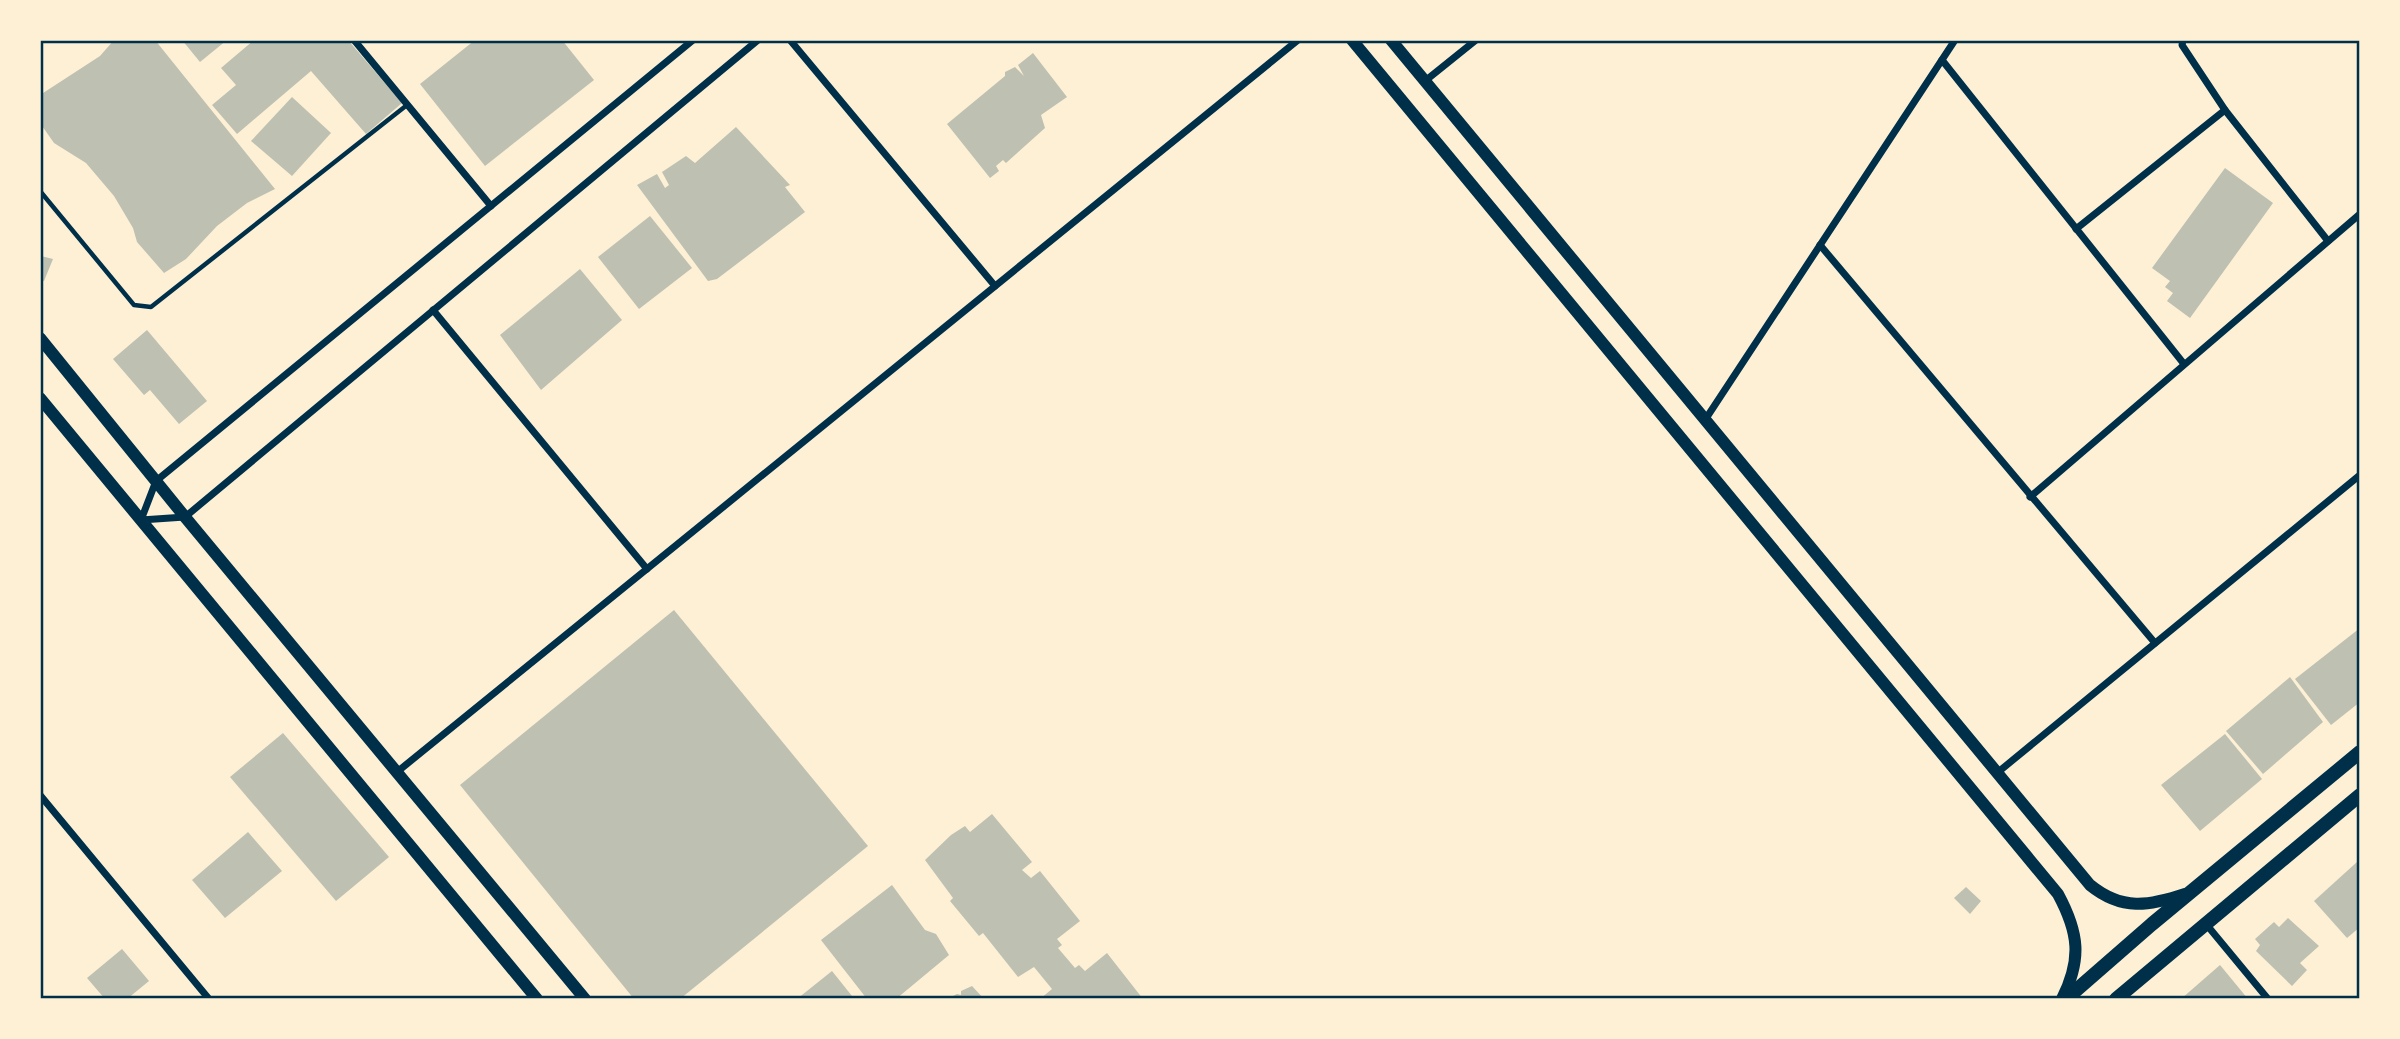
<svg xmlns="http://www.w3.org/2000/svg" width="2400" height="1039" font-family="Mulish,sans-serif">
<rect width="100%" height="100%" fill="#fdf0d5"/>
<!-- building -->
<g fill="#bec0b2">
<path d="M114 40H155L275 189 247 203 217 226 186 259 164 273 137 242 133 228 114 196 86 163 54 143 40 123V95L100 56Z"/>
<path d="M182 40H227L200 62Z"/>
<path d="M254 40H348L402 103 366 134 311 71 237 134 212 105 236 85 221 68Z"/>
<path d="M475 40H562L594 80 485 166 420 84Z"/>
<path d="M1033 53 1067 97 1041 115 1045 128 1006 163 1003 160 996 166 999 171 990 178 947 124 1005 76V72L1015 67 1024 76 1018 65Z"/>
<path d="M292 97 331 133 292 176 251 141Z"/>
<path d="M736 127 790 185 785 187 805 212 717 279 708 281 637 185 657 174 665 188 669 185 662 172 686 156 695 163Z"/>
<path d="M2225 168 2273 203 2190 318 2167 301 2173 293 2165 287 2170 281 2152 268Z"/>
<path d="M650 216 692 268 639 309 598 257Z"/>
<path d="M41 256 53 259 44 281 40 280Z"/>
<path d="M580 269 622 320 541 390 500 335Z"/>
<path d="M147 330 207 401 179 424 150 390 144 395 113 359Z"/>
<path d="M674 610 868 846 680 999H634L460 785Z"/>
<path d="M2360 628V702L2331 725 2295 679Z"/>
<path d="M2290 677 2323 722 2263 774 2226 731Z"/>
<path d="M283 733 389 857 336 901 230 777Z"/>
<path d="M2225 734 2262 779 2200 831 2161 785Z"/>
<path d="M992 814 1032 862 1022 870 1031 878 1040 871 1080 921 1057 939 1062 945 1058 948 1075 968 1079 965 1085 971 1107 953 1143 999H1040L1052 989 1034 967 1018 977 983 933 979 936 950 901 953 898 925 860 951 835 965 826 970 832Z"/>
<path d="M248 832 282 871 225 918 192 880Z"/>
<path d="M2357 862 2360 866V927L2347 938 2314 901Z"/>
<path d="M892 885 925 930 936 934 949 955 896 999H867L821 940Z"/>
<path d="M1966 887 1981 901 1970 914 1954 898Z"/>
<path d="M2288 918 2319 946 2300 963 2307 970 2292 986 2256 951 2260 945 2255 939 2274 922 2279 927Z"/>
<path d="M122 949 149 981 127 999H105L87 978Z"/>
<path d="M2220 965 2248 999H2181Z"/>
<path d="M832 971 852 996 849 999H797Z"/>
<path d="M972 986 984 999H947L957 994 961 995V991Z"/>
</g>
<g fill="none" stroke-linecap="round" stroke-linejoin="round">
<!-- service -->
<path stroke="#003049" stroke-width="4.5" d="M40 191 134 305 151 307 407 105"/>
<!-- minor -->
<g stroke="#003049" stroke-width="7">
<path d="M354 40 491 206"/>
<path d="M693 40 156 481 141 520 185 517 758 40"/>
<path d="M790 40 995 286"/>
<path d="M2183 40 2182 45 2225 110"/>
<path d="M1942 60 2184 364"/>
<path d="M1425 81 1476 40"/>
<path d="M2076 229 2225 110 2328 241"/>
<path d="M1820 245 2155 643"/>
<path d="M433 310 647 569"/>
<path d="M1705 420 1955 40"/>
<path d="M2030 497 2360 214"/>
<path d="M397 772 1298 40"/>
<path d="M1997 773 2360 475"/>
<path d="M40 795 209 999"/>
<path d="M2206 924 2268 999"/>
</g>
<!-- tertiary -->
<g stroke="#003049" stroke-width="12">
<path d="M1352 40 2058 894C2079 933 2082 959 2062 999"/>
<path d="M1391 40 2090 885C2122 911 2149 906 2185 894"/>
<path d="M40 338 185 517 585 999"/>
<path d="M40 398 537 999"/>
</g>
<!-- secondary -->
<g stroke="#003049" stroke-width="14">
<path d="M2066 999 2152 924 2360 752"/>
<path d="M2116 999 2360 795"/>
</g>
</g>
<!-- border -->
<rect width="2400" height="1039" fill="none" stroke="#fdf0d5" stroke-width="84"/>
<rect x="42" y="42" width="2316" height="955" fill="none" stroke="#003049" stroke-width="2.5"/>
</svg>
